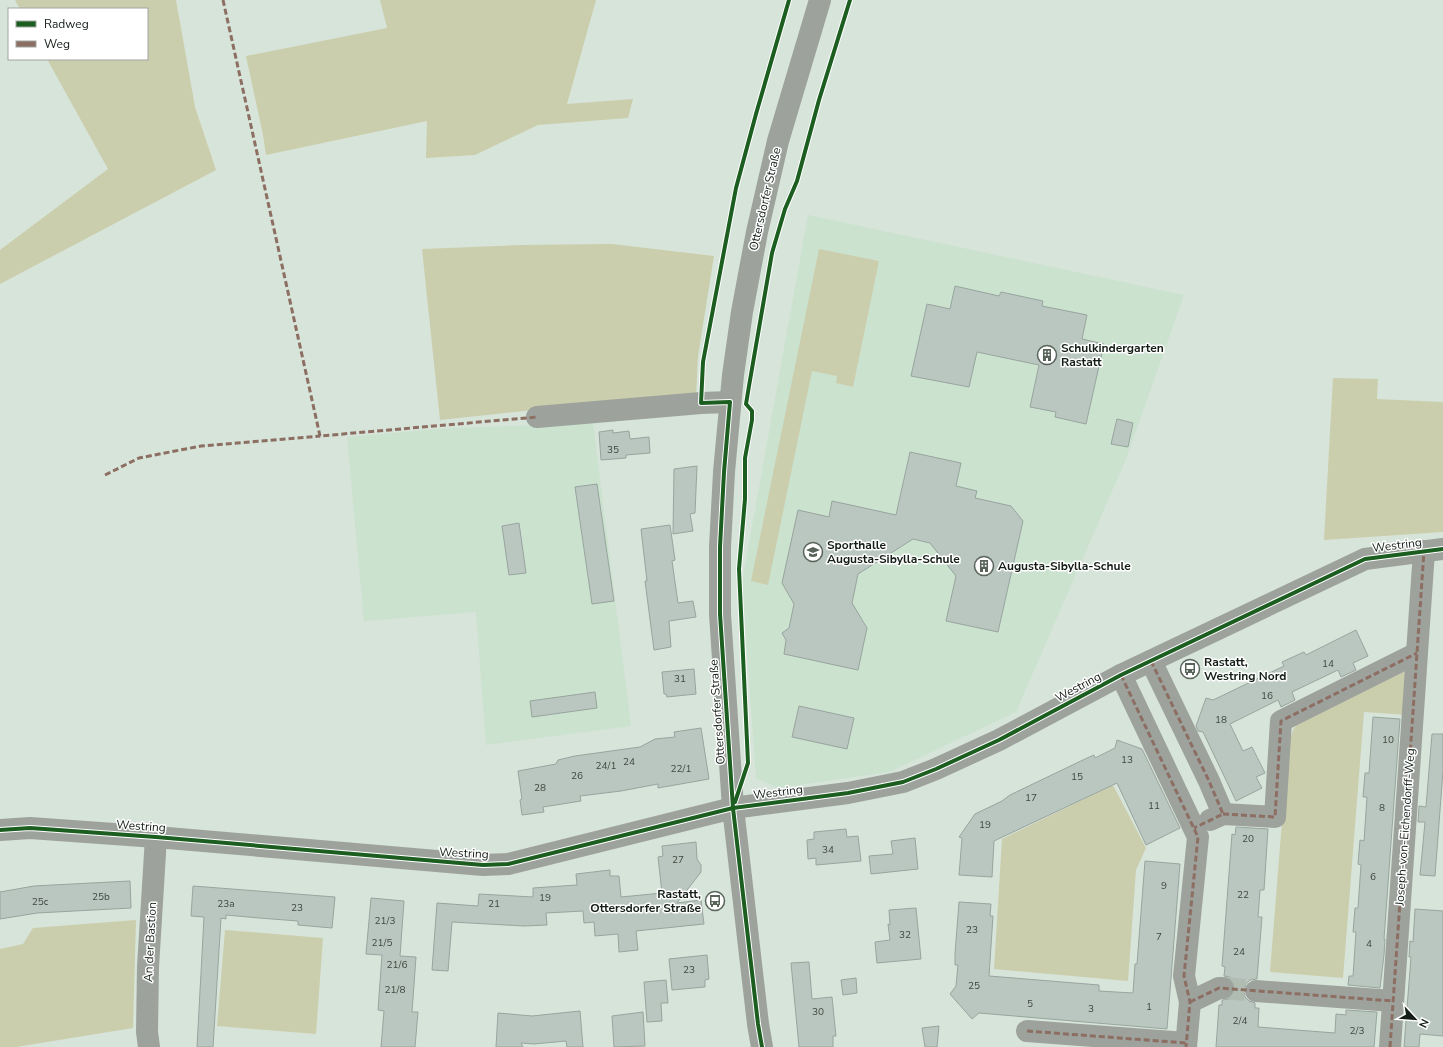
<svg xmlns="http://www.w3.org/2000/svg" width="1443" height="1047" font-family="'Nunito Sans',sans-serif">
<rect width="100%" height="100%" fill="#d7e4d9"/>
<!-- built -->
<g fill="#cbe2cf">
<path d="M808 215 1184 295 1126 459 1016 712 889 772 778 788 756 778 742 582Z"/>
<path d="M593 423 631 726 486 745 476 612 364 621 347 437 450 428Z"/>
</g>
<!-- green -->
<g fill="#cbceac">
<path d="M15 0H176L195 107 216 170 0 284V250L108 169 47 59H147V9H20Z"/>
<path d="M380 0H596L567 104 633 99 628 118 538 125 475 155 426 158 427 121 266 155 263 135 246 56 387 28Z"/>
<path d="M612 244 714 256 698 356 696 396 542 409 440 420 422 249 520 245Z"/>
<path d="M819 249 879 261 853 387 836 383 837 376 812 371 768 585 751 581Z"/>
<path d="M1333 378 1378 379 1377 399 1443 402V532L1324 540Z"/>
<path d="M1395 670H1410L1408 715 1364 712 1343 978 1270 972 1288 746 1293 730 1300 720Z"/>
<path d="M1113 785 1146 848 1136 870 1128 981 994 969 1002 839Z"/>
<path d="M136 920 133 1028 16 1047H0V949L23 944 33 928Z"/>
<path d="M225 930 323 938 316 1034 217 1026Z"/>
</g>
<!-- building -->
<g fill="#bac7c0" stroke="#98a49e">
<path d="M955 286 999 296 1001 292 1043 301 1042 306 1087 315 1082 339 1104 344 1086 424 1055 417 1056 412 1030 407 1039 365 977 352 969 387 911 376 927 304 950 309Z"/>
<path d="M1117 419 1133 423 1128 447 1111 444Z"/>
<path d="M613 430V433L629 431 630 439 649 437 650 453 626 455V458L601 460 599 432Z"/>
<path d="M910 452 961 463 956 486 977 491 975 498 1011 506 1023 521 998 632 946 621 956 576 930 543 913 539 858 574 852 603 867 628 858 670 784 654 786 640 782 633 789 628 794 604 782 583 798 510 829 517 832 501 896 515Z"/>
<path d="M697 466 695 513 690 514 693 531 673 534 674 469Z"/>
<path d="M597 484 614 601 592 604 575 487Z"/>
<path d="M519 523 526 573 509 575 502 526Z"/>
<path d="M670 525 675 560 672 561 678 603 693 601 696 617 669 621 671 647 654 650 645 581H647L641 529Z"/>
<path d="M1356 630 1368 656 1353 663 1356 670 1341 677 1338 670 1292 692 1295 700 1281 707 1278 700 1230 724 1243 751 1252 747 1265 773 1256 777 1262 788 1236 801 1203 732 1198 731 1196 726 1206 698 1213 700 1284 666 1282 662 1304 652 1306 655Z"/>
<path d="M694 669 696 694 667 697 666 694H664L662 672Z"/>
<path d="M595 692 597 708 532 717 530 701Z"/>
<path d="M799 706 854 718 847 749 792 737Z"/>
<path d="M1373 717 1400 719 1384 939H1385L1384 955 1380 988 1348 985 1349 976H1353L1356 932H1353L1355 908H1358L1361 865 1358 864 1360 840 1364 841 1367 797H1363L1365 773H1369Z"/>
<path d="M701 728 709 779 658 788V784L621 791 580 796 581 801 543 807 544 812 522 815 520 800 522 799 518 771 556 764 558 760 575 756 640 747 655 739 675 737 674 732Z"/>
<path d="M1432 734H1443V771L1435 876 1420 875 1425 822H1418L1419 806 1426 807Z"/>
<path d="M1117 740 1142 749 1180 828 1146 845 1117 783 994 841 992 877 959 875 962 838 959 837 975 814 1002 801 1010 795 1085 759 1094 755 1095 758 1115 748Z"/>
<path d="M1236 827 1268 829 1264 890H1260L1258 917H1262L1257 979 1250 980 1246 984 1244 990 1245 997 1249 1001 1255 1003V1008H1259L1258 1027 1335 1033 1336 1014 1346 1015V1010L1377 1012 1374 1047H1216L1219 1005H1222V1000L1230 999 1234 994 1235 988 1234 981 1230 977 1224 976 1225 967 1222 966 1232 834 1235 835Z"/>
<path d="M846 829 847 837 858 836 861 861 816 865V858L808 859 807 840 814 839V832Z"/>
<path d="M915 838 918 869 871 874 869 856 893 854 891 841Z"/>
<path d="M696 842 697 859 701 865V872L677 903 701 900 704 924 636 931 638 950 619 952 618 934 595 936 594 922 584 923 583 911 546 913 547 925 524 926 452 922 448 971 432 970 437 903 478 906 479 894 533 897V888L577 885 576 874 610 870V876H619L621 897 662 893 658 857 663 856 662 846Z"/>
<path d="M1145 861 1180 864 1167 1029 979 1013 972 1019 950 994 956 986 958 965H955V954L959 902 991 904 990 916H993L989 976 1099 985V991L1133 993 1135 964H1137Z"/>
<path d="M130 881 131 908 37 913 0 919V892L34 886Z"/>
<path d="M193 886 335 897 332 928 298 925V921L259 918 226 915V919L221 918 213 1047H197L204 917 191 916Z"/>
<path d="M371 898 404 901 400 956 416 957 412 1012H418L415 1047H381L384 1011 378 1010 382 955 366 954Z"/>
<path d="M916 908 921 959 877 963 875 942 890 940 888 924 890 925 889 910Z"/>
<path d="M1415 909 1443 911V1036L1420 1034 1419 1047H1404L1411 957H1409L1410 941 1413 942Z"/>
<path d="M707 955 709 979 705 980V987L672 990 669 959Z"/>
<path d="M809 962 812 999 832 997 836 1036H833V1047H799L791 963Z"/>
<path d="M856 978 857 993 843 995 841 980Z"/>
<path d="M666 980 668 1003H661L662 1021 647 1022 644 982Z"/>
<path d="M580 1011 583 1047H567L566 1041 534 1044 521 1043 523 1047H496L498 1013 532 1016Z"/>
<path d="M643 1012 645 1046 614 1047 612 1016Z"/>
<path d="M939 1026 937 1047H925L922 1028Z"/>
</g>
<g fill="none" stroke-linecap="round" stroke-linejoin="round">
<!-- minor-tunnel -->
<path stroke="#b0bcb2" stroke-width="22" stroke-dasharray="22 11" stroke-linecap="butt" d="M1223 988 1256 991"/>
<!-- minor -->
<g stroke="#9da29d" stroke-width="22">
<path d="M537 417 701 403 730 402"/>
<path d="M1151 661 1209 781 1223 814 1210 820"/>
<path d="M1121 675 1198 837 1184 976 1190 1002 1186 1047"/>
<path d="M1223 814 1275 817 1281 721 1417 653"/>
<path d="M0 830 30 828 156 837 483 865 508 864 733 808 848 793 903 782 936 769 999 740 1121 675 1365 559 1443 549"/>
<path d="M1256 991 1393 1001"/>
<path d="M1190 1002 1219 988H1223"/>
<path d="M1027 1031 1186 1043"/>
<path d="M149 1047 147 1032 148 967 156 837"/>
<path d="M1390 1047 1424 551"/>
</g>
<!-- tertiary -->
<path stroke="#9da29d" stroke-width="22" d="M762 1047 758 1024 733 808 720 614V547L724 472 733 375 742 312 757 232 778 141 820 0"/>
<!-- quiet -->
<g stroke="#8d6e63" stroke-width="3" stroke-dasharray="6 3" stroke-linecap="butt">
<path d="M223 0 320 436 537 417"/>
<path d="M105 475 139 458 201 446 320 436"/>
<path d="M1151 661 1209 781 1223 814 1194 828"/>
<path d="M1121 675 1198 837 1184 976 1190 1002 1186 1047"/>
<path d="M1223 814 1275 817 1281 721 1417 653"/>
<path d="M1190 1002 1219 988 1393 1001"/>
<path d="M1027 1031 1186 1043"/>
<path d="M1390 1047 1424 551"/>
</g>
<!-- cycleway casing -->
<g stroke="#fff" stroke-width="6">
<g id="cycleway">
<path d="M735 802 748 763 739 569 745 499V458L752 420V411L746 404 749 386 772 253 785 209 797 181 819 100 850 0"/>
<path d="M0 830 30 828 156 837 483 865 508 864 733 808 848 793 903 782 936 769 999 740 1121 675 1365 559 1443 549"/>
<path d="M762 1047 758 1024 733 808 720 614V547L724 472 730 402 701 403 703 362 736 188 756 114 789 0"/>
</g>
</g>
<!-- cycleway -->
<use href="#cycleway" stroke="#1b5e20" stroke-width="4"/>
</g>
<!-- icons -->
<defs>
<g id="building-ring" transform="scale(1)"><circle r="9.5" fill="#fff" stroke="#58635a" stroke-width="1.5"/><path d="M-4-6H4V6H1V3H-1V6H-4ZM-2.5-4.3h1.7v1.8h-1.7ZM.8-4.3h1.7v1.8H.8ZM-2.5-1h1.7V.8h-1.7ZM.8-1h1.7V.8H.8Z" fill="#58635a"/></g>
<g id="school-ring" transform="scale(1)"><circle r="9.5" fill="#fff" stroke="#58635a" stroke-width="1.5"/><path d="M0-5L7-2L0 1L-7-2ZM-4 1L0 2.5L4 1V4Q0 6-4 4Z" fill="#58635a"/></g>
<g id="bus-ring" transform="scale(1)"><circle r="9.5" fill="#fff" stroke="#58635a" stroke-width="1.5"/><path d="M-5-6H5V4H4V6H2V4H-2V6H-4V4H-5ZM-3.5-4V0h7V-4ZM-3.5 1.2v1.5H-2V1.2ZM2 1.2v1.5H3.5V1.2Z" fill="#58635a"/></g>
</defs>
<g fill-rule="evenodd">
<use href="#building-ring" x="1047" y="355"/>
<use href="#school-ring" x="813" y="552"/>
<use href="#building-ring" x="984" y="566"/>
<use href="#bus-ring" x="1190" y="669"/>
<use href="#bus-ring" x="715" y="901"/>
</g>
<g text-anchor="middle" stroke-width="3" stroke-linejoin="round" paint-order="stroke">
<!-- number labels -->
<g font-size="10" fill="#3e4840">
<text x="613" y="453">35</text>
<text x="1328" y="667">14</text>
<text x="680" y="682">31</text>
<text x="1267" y="699">16</text>
<text x="1221" y="723">18</text>
<text x="1388" y="743">10</text>
<text x="1127" y="763">13</text>
<text x="629" y="765">24</text>
<text x="606" y="769">24/1</text>
<text x="681" y="772">22/1</text>
<text x="577" y="779">26</text>
<text x="1077" y="780">15</text>
<text x="540" y="791">28</text>
<text x="1031" y="801">17</text>
<text x="1154" y="809">11</text>
<text x="1382" y="811">8</text>
<text x="985" y="828">19</text>
<text x="1248" y="842">20</text>
<text x="828" y="853">34</text>
<text x="678" y="863">27</text>
<text x="1373" y="880">6</text>
<text x="1164" y="889">9</text>
<text x="1243" y="898">22</text>
<text x="101" y="900">25b</text>
<text x="545" y="901">19</text>
<text x="40" y="905">25c</text>
<text x="226" y="907">23a</text>
<text x="494" y="907">21</text>
<text x="297" y="911">23</text>
<text x="385" y="924">21/3</text>
<text x="972" y="933">23</text>
<text x="905" y="938">32</text>
<text x="1159" y="940">7</text>
<text x="382" y="946">21/5</text>
<text x="1369" y="947">4</text>
<text x="1239" y="955">24</text>
<text x="397" y="968">21/6</text>
<text x="689" y="973">23</text>
<text x="974" y="989">25</text>
<text x="395" y="993">21/8</text>
<text x="1030" y="1007">5</text>
<text x="1149" y="1010">1</text>
<text x="1091" y="1012">3</text>
<text x="818" y="1015">30</text>
<text x="1240" y="1024">2/4</text>
<text x="1357" y="1034">2/3</text>
</g>
<!-- street labels -->
<g font-size="12" fill="#141d16" stroke="#fff">
<text transform="translate(765 199) rotate(-77)" y="4">Ottersdorfer Straße</text>
<text transform="translate(1397 545) rotate(-7)" y="4">Westring</text>
<text transform="translate(1078 687) rotate(-28)" y="4">Westring</text>
<text transform="translate(717 712) rotate(-94)" y="4">Ottersdorfer Straße</text>
<text transform="translate(778 792) rotate(-7)" y="4">Westring</text>
<text transform="translate(141 826) rotate(4)" y="4">Westring</text>
<text transform="translate(1405 827) rotate(-86)" y="4">Joseph-von-Eichendorff-Weg</text>
<text transform="translate(464 853) rotate(3)" y="4">Westring</text>
<text transform="translate(150 942) rotate(-87)" y="4">An der Bastion</text>
</g>
<!-- poi labels -->
<g font-size="12" font-weight="bold" fill="#141d16" stroke="#fff" text-anchor="start">
<text x="1061" y="352">Schulkindergarten<tspan x="1061" dy="14">Rastatt</tspan></text>
<text x="827" y="549">Sporthalle<tspan x="827" dy="14">Augusta-Sibylla-Schule</tspan></text>
<text x="998" y="570">Augusta-Sibylla-Schule</text>
<text x="1204" y="666">Rastatt,<tspan x="1204" dy="14">Westring Nord</tspan></text>
<text x="701" y="898" text-anchor="end">Rastatt,<tspan x="701" dy="14">Ottersdorfer Straße</tspan></text>
</g>
</g>
<!-- legend -->
<rect x="8" y="8" width="140" height="52" fill="#ffffff" stroke="#a1a5a2"/>
<rect x="16" y="21" width="20" height="6" fill="#1b5e20" stroke="#a1a5a2"/>
<text x="44" y="28" font-size="12" fill="#141d16">Radweg</text>
<rect x="16" y="41" width="20" height="6" fill="#8d6e63" stroke="#a1a5a2"/>
<text x="44" y="48" font-size="12" fill="#141d16">Weg</text>
<!-- north arrow -->
<g transform="translate(1415 1019) rotate(116)" stroke="#ffffff" stroke-width="3" paint-order="stroke">
<path d="M0-3L7 15L0 10L-7 15Z" fill="#141d16"/>
<text y="-6" font-size="11" font-weight="bold" text-anchor="middle" fill="#141d16">N</text>
</g>
</svg>
